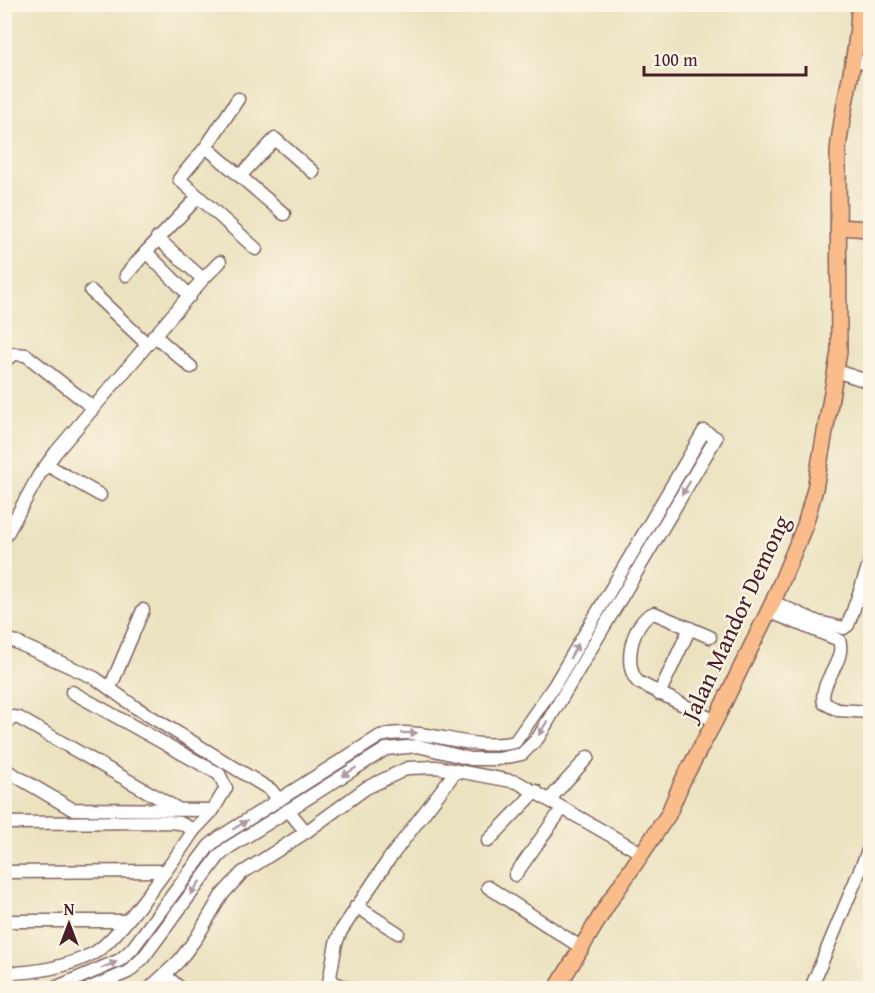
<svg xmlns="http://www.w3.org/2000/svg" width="875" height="993" font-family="'Gentium Book Plus',serif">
<rect width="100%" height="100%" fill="#fcf5e5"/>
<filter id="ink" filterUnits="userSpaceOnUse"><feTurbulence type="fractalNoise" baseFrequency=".0167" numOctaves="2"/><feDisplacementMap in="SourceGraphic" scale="12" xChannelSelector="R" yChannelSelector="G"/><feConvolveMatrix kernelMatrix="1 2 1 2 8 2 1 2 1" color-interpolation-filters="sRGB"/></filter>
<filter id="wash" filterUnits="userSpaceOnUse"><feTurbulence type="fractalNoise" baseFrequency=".008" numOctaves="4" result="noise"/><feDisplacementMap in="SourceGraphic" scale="24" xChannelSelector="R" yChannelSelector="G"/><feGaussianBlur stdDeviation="1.35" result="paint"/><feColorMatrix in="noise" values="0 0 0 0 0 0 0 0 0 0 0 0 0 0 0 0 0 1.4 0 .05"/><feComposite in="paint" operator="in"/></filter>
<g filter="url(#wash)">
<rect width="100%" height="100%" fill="#ebe2c0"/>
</g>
<g filter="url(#ink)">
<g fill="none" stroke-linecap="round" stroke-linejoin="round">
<!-- minor casing -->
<g stroke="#82635f" stroke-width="15">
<g id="minor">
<path d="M854 60 870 65"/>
<path d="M238 99 206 147 179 179 256 249"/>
<path d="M206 147 284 214"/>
<path d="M240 176 275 139 313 172"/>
<path d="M126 275 146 252"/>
<path d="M203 279 220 262"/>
<path d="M91 291 147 344"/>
<path d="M190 296 146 252 197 198"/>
<path d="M154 335 191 367"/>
<path d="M4 361 14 354 26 355 92 407"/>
<path d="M836 371 870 382"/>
<path d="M47 465 100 495"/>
<path d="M4 539 39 475 56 452 203 279 157 238"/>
<path d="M773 602 818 622 844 628 848 625 870 562"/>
<path d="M768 611 839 640C847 661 818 682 824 703L838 710 870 712"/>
<path d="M4 637 95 678 135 707 271 790 279 800"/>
<path d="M710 637 654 613C632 621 622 666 638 682L715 721"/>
<path d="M110 688 143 610"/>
<path d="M659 694 690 628"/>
<path d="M870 695V694"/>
<path d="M4 727 13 717 19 718 178 809"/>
<path d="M4 769 72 809 213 810 226 788 219 774 72 692"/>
<path d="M549 800 588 757"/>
<path d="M288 810 306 832"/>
<path d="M4 823 167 822 180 823 194 830C177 856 118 940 94 953 67 967 35 973 4 973"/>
<path d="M194 830 213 810"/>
<path d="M488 841 536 791"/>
<path d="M4 872 164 871"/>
<path d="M515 875 562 809"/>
<path d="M488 887 582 948"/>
<path d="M356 906 398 933"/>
<path d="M4 921H126"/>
<path d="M165 975 180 988"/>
<path d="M330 981 347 988"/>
<path d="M55 988 120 960 132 949 209 846 220 837 380 736C427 724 467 753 515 742L554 686 704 431 716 438 538 738 522 754 498 759H471L418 746 386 749 228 848 219 856 143 958 128 972 90 988"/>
<path d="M150 988 179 961 197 937 221 896 242 873 306 832 366 788 408 768 436 767 517 782 643 854"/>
<path d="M328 988 336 943 341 931 389 859 456 771"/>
<path d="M811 988 870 846"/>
</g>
</g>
<!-- major casing -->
<g stroke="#82635f" stroke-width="18">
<g id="major">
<path d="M838 227 870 229"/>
<path d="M557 988 609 902 668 815 682 782 715 721 773 602 805 525 815 489 839 352 838 152C842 102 859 54 859 4"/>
</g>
</g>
<!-- minor -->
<use href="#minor" stroke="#fff" stroke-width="12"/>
<!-- major -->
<use href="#major" stroke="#f9bc8a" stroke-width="15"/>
</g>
<!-- one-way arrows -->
<defs><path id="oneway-solid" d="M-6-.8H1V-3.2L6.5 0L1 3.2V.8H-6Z" transform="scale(1.5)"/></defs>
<g fill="#ae9aa0">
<use href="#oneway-solid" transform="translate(686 488) rotate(121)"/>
<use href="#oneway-solid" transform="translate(574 651) rotate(-60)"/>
<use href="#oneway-solid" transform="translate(543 728) rotate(121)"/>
<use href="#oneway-solid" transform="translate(409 733)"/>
<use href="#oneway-solid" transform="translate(349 772) rotate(148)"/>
<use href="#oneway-solid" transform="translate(240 825) rotate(-32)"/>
<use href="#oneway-solid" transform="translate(195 888) rotate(127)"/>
<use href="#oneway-solid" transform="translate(109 965) rotate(-23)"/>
</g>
</g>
<g text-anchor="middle" stroke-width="4.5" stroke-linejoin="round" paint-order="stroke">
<!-- street labels -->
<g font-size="24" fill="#4a1f2b" stroke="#fcf5e5">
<text transform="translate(736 618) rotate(-65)" y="8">Jalan Mandor Demong</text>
</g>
</g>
<!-- margin -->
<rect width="875" height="993" fill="none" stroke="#fcf5e5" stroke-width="24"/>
<!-- north arrow -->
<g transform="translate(69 924)" stroke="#fcf5e5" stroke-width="4.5" paint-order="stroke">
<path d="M0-4.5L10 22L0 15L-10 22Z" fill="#4a1f2b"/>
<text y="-9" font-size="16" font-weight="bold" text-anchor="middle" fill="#4a1f2b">N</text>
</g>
<!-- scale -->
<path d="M644 66v9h162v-9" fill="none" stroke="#4a1f2b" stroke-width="3"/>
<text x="653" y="66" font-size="18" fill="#4a1f2b" stroke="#fcf5e5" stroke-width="4.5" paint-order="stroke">100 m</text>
</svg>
